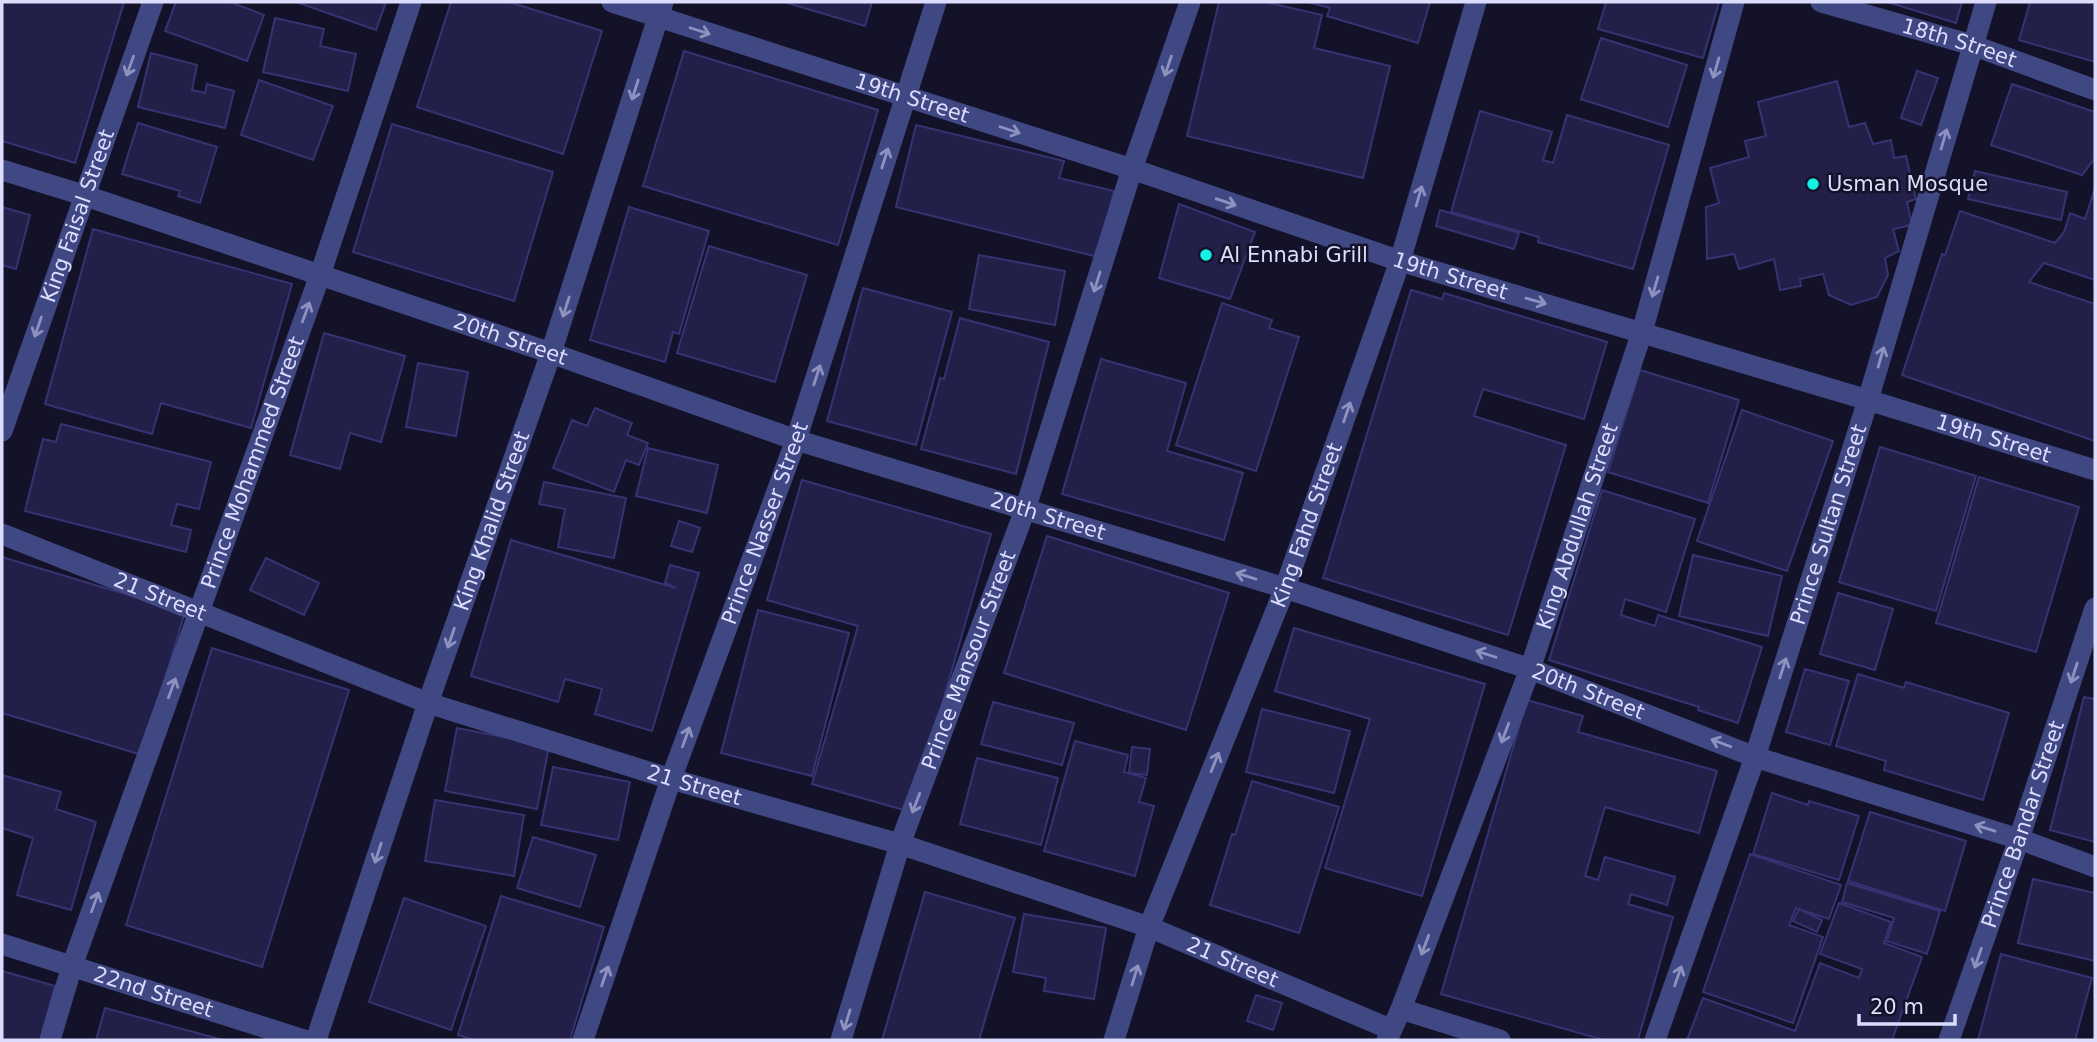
<svg xmlns="http://www.w3.org/2000/svg" width="2097" height="1042" font-family="'DejaVu Sans',sans-serif">
<rect width="100%" height="100%" fill="#131228"/>
<!-- building -->
<g fill="#221f48" stroke="#363373" stroke-width="2">
<path d="M2 2H124L75 163 2 141Z"/>
<path d="M176 2H230L264 15 247 61 165 31Z"/>
<path d="M296 2H386L376 30Z"/>
<path d="M451 2H509L602 31 563 154 417 107Z"/>
<path d="M784 2H872L865 26Z"/>
<path d="M1219 2H1266L1322 15 1314 48 1390 66 1363 178 1187 136Z"/>
<path d="M1308 2H1430L1418 43 1327 16 1330 8Z"/>
<path d="M1606 2H1719L1703 58 1598 29Z"/>
<path d="M1887 2H1962L1956 23Z"/>
<path d="M2030 2H2095V62L2019 40Z"/>
<path d="M275 18 324 29 320 46 356 54 348 91 263 72Z"/>
<path d="M1601 38 1687 65 1668 127 1581 99Z"/>
<path d="M684 51 878 110 838 245 643 186Z"/>
<path d="M151 53 197 65 192 90 205 93 207 84 234 91 225 128 138 107Z"/>
<path d="M1917 71 1938 78 1921 125 1901 118Z"/>
<path d="M259 80 333 106 313 160 241 135Z"/>
<path d="M1837 81 1849 127 1865 123 1873 144 1891 140 1894 158 1906 156 1916 199 1907 202 1912 225 1893 229 1899 251 1885 258 1888 275 1877 297 1851 305 1829 295 1823 274 1800 279 1801 286 1780 290 1774 259 1739 269 1734 254 1707 259 1706 207 1719 203 1710 168 1749 157 1745 141 1766 136 1758 102Z"/>
<path d="M2012 84 2095 112V158L2082 175 1991 145Z"/>
<path d="M1480 111 1552 132 1543 160 1553 163 1567 115 1669 145 1633 269 1538 242 1539 237 1451 212Z"/>
<path d="M138 123 217 147 200 203 178 196 180 191 122 174Z"/>
<path d="M392 124 553 172 514 301 353 252Z"/>
<path d="M916 125 1064 161 1059 178 1114 191 1098 257 896 207Z"/>
<path d="M1975 171 2067 192 2061 220 1968 199Z"/>
<path d="M2095 188V280L2044 263 2029 282 2095 304V441L1902 375 1942 254 1945 255 1960 211 2055 243 2064 232 2070 213 2085 219Z"/>
<path d="M1179 204 1255 232 1230 299 1159 278Z"/>
<path d="M2 207 30 215 16 269 2 265Z"/>
<path d="M629 207 709 231 679 334 673 332 665 362 590 340Z"/>
<path d="M1440 210 1519 233 1514 249 1436 226Z"/>
<path d="M93 229 292 284 251 428 161 403 152 434 45 404Z"/>
<path d="M709 246 807 275 775 382 677 353Z"/>
<path d="M979 255 1065 271 1055 325 969 309Z"/>
<path d="M863 288 952 312 916 445 827 421Z"/>
<path d="M1411 290 1442 299 1444 293 1607 342 1584 419 1483 389 1474 416 1566 445 1508 635 1323 578Z"/>
<path d="M1222 303 1272 320 1269 328 1299 337 1256 471 1176 445Z"/>
<path d="M960 318 1049 342 1016 474 921 449 940 378 944 379Z"/>
<path d="M324 333 405 356 381 442 350 433 340 469 290 455Z"/>
<path d="M1101 359 1186 383 1167 451 1243 473 1224 540 1062 494Z"/>
<path d="M418 363 468 372 456 436 406 427Z"/>
<path d="M1640 370 1739 400 1708 503 1608 472Z"/>
<path d="M595 408 632 423 627 435 648 443 639 465 626 460 614 492 553 468 572 420 587 426Z"/>
<path d="M1742 410 1833 441 1787 571 1697 541Z"/>
<path d="M61 424 211 462 199 509 177 504 171 525 191 530 186 552 25 511 43 439 56 442Z"/>
<path d="M1880 447 1976 476 1936 611 1839 582Z"/>
<path d="M648 448 718 465 707 513 636 496Z"/>
<path d="M1979 477 2079 507 2036 652 1936 623Z"/>
<path d="M802 480 991 534 911 812 812 784 858 626 767 600Z"/>
<path d="M544 482 626 498 614 558 558 547 565 509 539 504Z"/>
<path d="M1602 490 1695 519 1666 612 1625 599 1621 615 1655 626 1658 615 1762 647 1738 723 1698 710 1699 707 1549 660Z"/>
<path d="M679 521 700 528 692 552 671 546Z"/>
<path d="M1047 536 1229 593 1186 730 1004 673Z"/>
<path d="M511 540 676 588 665 583 670 565 699 573 652 731 595 714 602 689 565 679 558 702 471 676Z"/>
<path d="M1693 555 1782 576 1768 636 1679 616Z"/>
<path d="M2 557 185 612 142 755 2 713Z"/>
<path d="M266 558 319 583 304 615 250 590Z"/>
<path d="M1838 593 1893 609 1875 670 1820 654Z"/>
<path d="M758 610 849 633 812 776 721 753Z"/>
<path d="M1294 628 1485 684 1422 896 1325 868 1370 719 1275 691Z"/>
<path d="M212 648 349 690 262 967 126 925Z"/>
<path d="M1805 669 1849 681 1830 745 1786 732Z"/>
<path d="M1858 674 1904 688 1906 682 2009 713 1983 800 1884 770 1886 761 1836 746Z"/>
<path d="M2084 697 2095 699V842L2050 830Z"/>
<path d="M1527 700 1583 716 1578 732 1717 771 1699 833 1605 807 1585 876 1598 880 1605 857 1675 877 1667 905 1631 894 1628 904 1673 917 1638 1040H1604L1441 994Z"/>
<path d="M993 702 1074 723 1062 765 981 744Z"/>
<path d="M1262 709 1350 731 1334 793 1246 772Z"/>
<path d="M457 728 549 746 537 809 445 791Z"/>
<path d="M1075 741 1128 755 1124 772 1146 778 1139 802 1154 806 1135 876 1044 851Z"/>
<path d="M1132 747 1150 749 1147 775 1129 773Z"/>
<path d="M977 758 1058 778 1041 845 960 824Z"/>
<path d="M553 767 630 782 618 840 541 825Z"/>
<path d="M2 775 61 792 56 809 96 822 71 910 17 895 33 838 2 828Z"/>
<path d="M1252 781 1339 807 1299 933 1210 905 1232 834 1235 835Z"/>
<path d="M1772 793 1808 805 1809 801 1859 816 1839 880 1753 854Z"/>
<path d="M435 800 524 815 514 876 425 861Z"/>
<path d="M1870 812 1966 841 1945 911 1848 881Z"/>
<path d="M533 837 596 855 580 907 517 888Z"/>
<path d="M1750 854 1841 885 1829 919 1796 908 1789 925 1823 937 1793 1023 1703 992Z"/>
<path d="M2033 879 2095 893V961L2018 943Z"/>
<path d="M1847 883 1940 911 1927 954 1887 941 1894 918 1842 902Z"/>
<path d="M925 892 1015 918 979 1040H882Z"/>
<path d="M501 896 604 927 570 1040H475L458 1035Z"/>
<path d="M404 898 486 926 451 1030 369 1002Z"/>
<path d="M1839 903 1891 922 1884 943 1922 957 1892 1040H1687L1703 998 1795 1031 1820 963 1859 978 1862 969 1820 954Z"/>
<path d="M1799 909 1822 920 1817 932 1793 921Z"/>
<path d="M1024 914 1106 928 1094 999 1044 991 1046 978 1013 972Z"/>
<path d="M2001 954 2092 978 2075 1040H1978Z"/>
<path d="M2 971 55 986 40 1040H2Z"/>
<path d="M1256 995 1282 1003 1273 1030 1247 1021Z"/>
<path d="M105 1008 223 1040H96Z"/>
</g>
<g fill="none" stroke-linecap="round" stroke-linejoin="round">
<!-- minor -->
<g stroke="#404884" stroke-width="21">
<path id="s1" d="M612 2 1132 169 1400 261 1868 400 2095 470"/>
<path id="s2" d="M1821 2 1972 45 2095 90"/>
<path id="s3" d="M2 170 83 195 551 353 796 440 1285 588 1530 669 1755 757 2019 839 2095 867"/>
<path id="s4" d="M2 431 153 2"/>
<path id="s5" d="M2 534 428 703 671 779 900 844 1149 927 1390 1029"/>
<path id="s6" d="M2 944 304 1040"/>
<path d="M1401 1009 1500 1040"/>
<path id="s7" d="M50 1040 72 966 320 275 411 2"/>
<path id="s8" d="M316 1040 428 703 551 353 663 2"/>
<path id="s9" d="M583 1040 671 779 796 440 936 2"/>
<path id="s10" d="M841 1040 900 844 1025 510 1132 169 1190 2"/>
<path id="s11" d="M1114 1040 1149 927 1285 588 1400 261 1476 2"/>
<path id="s12" d="M1387 1040 1401 1009 1530 669 1642 332 1734 2"/>
<path id="s13" d="M1655 1040 1755 757 1868 400 1986 2"/>
<path id="s14" d="M1949 1040 2019 839 2095 608"/>
</g>
</g>
<!-- one-way arrows -->
<defs><path id="oneway-shaft" d="M-6 0H5M1.5-3L5.5 0L1.5 3" fill="none" stroke-width="1.6" stroke-linecap="round" stroke-linejoin="round" transform="scale(1.75)"/></defs>
<g stroke="#8e92c0">
<use href="#oneway-shaft" transform="translate(700 31) rotate(18)"/>
<use href="#oneway-shaft" transform="translate(130 66) rotate(110)"/>
<use href="#oneway-shaft" transform="translate(1168 66) rotate(109)"/>
<use href="#oneway-shaft" transform="translate(1716 68) rotate(106)"/>
<use href="#oneway-shaft" transform="translate(635 90) rotate(108)"/>
<use href="#oneway-shaft" transform="translate(1010 130) rotate(18)"/>
<use href="#oneway-shaft" transform="translate(1944 139) rotate(-74)"/>
<use href="#oneway-shaft" transform="translate(885 158) rotate(-72)"/>
<use href="#oneway-shaft" transform="translate(1419 196) rotate(-74)"/>
<use href="#oneway-shaft" transform="translate(1226 202) rotate(19)"/>
<use href="#oneway-shaft" transform="translate(1097 282) rotate(107)"/>
<use href="#oneway-shaft" transform="translate(1655 287) rotate(106)"/>
<use href="#oneway-shaft" transform="translate(1536 301) rotate(16)"/>
<use href="#oneway-shaft" transform="translate(566 307) rotate(108)"/>
<use href="#oneway-shaft" transform="translate(306 312) rotate(-70)"/>
<use href="#oneway-shaft" transform="translate(38 327) rotate(109)"/>
<use href="#oneway-shaft" transform="translate(1881 357) rotate(-74)"/>
<use href="#oneway-shaft" transform="translate(817 375) rotate(-72)"/>
<use href="#oneway-shaft" transform="translate(1347 412) rotate(-71)"/>
<use href="#oneway-shaft" transform="translate(1246 576) rotate(-163)"/>
<use href="#oneway-shaft" transform="translate(451 638) rotate(109)"/>
<use href="#oneway-shaft" transform="translate(1486 654) rotate(-162)"/>
<use href="#oneway-shaft" transform="translate(1783 668) rotate(-72)"/>
<use href="#oneway-shaft" transform="translate(2074 673) rotate(108)"/>
<use href="#oneway-shaft" transform="translate(172 688) rotate(-70)"/>
<use href="#oneway-shaft" transform="translate(1505 733) rotate(111)"/>
<use href="#oneway-shaft" transform="translate(686 737) rotate(-70)"/>
<use href="#oneway-shaft" transform="translate(1721 743) rotate(-159)"/>
<use href="#oneway-shaft" transform="translate(1215 762) rotate(-68)"/>
<use href="#oneway-shaft" transform="translate(916 803) rotate(111)"/>
<use href="#oneway-shaft" transform="translate(1985 828) rotate(-163)"/>
<use href="#oneway-shaft" transform="translate(378 853) rotate(108)"/>
<use href="#oneway-shaft" transform="translate(95 902) rotate(-70)"/>
<use href="#oneway-shaft" transform="translate(1425 945) rotate(111)"/>
<use href="#oneway-shaft" transform="translate(1978 958) rotate(109)"/>
<use href="#oneway-shaft" transform="translate(1135 975) rotate(-73)"/>
<use href="#oneway-shaft" transform="translate(605 976) rotate(-71)"/>
<use href="#oneway-shaft" transform="translate(1678 976) rotate(-71)"/>
<use href="#oneway-shaft" transform="translate(847 1020) rotate(107)"/>
</g>
<!-- markers -->
<g fill="#15f0e5" stroke="#131228" stroke-width="2.5">
<circle cx="1813" cy="184" r="7"/>
<circle cx="1206" cy="255" r="7"/>
</g>
<g text-anchor="middle" stroke-width="5" stroke-linejoin="round" paint-order="stroke">
<!-- street labels -->
<g font-size="21" fill="#dcddfd" stroke="#131228">
<text dy="7" stroke="none"><textPath href="#s2" startOffset="144">18th Street</textPath></text>
<text dy="7" stroke="none"><textPath href="#s1" startOffset="315">19th Street</textPath></text>
<text dy="7" stroke="none"><textPath href="#s4" startOffset="228">King Faisal Street</textPath></text>
<text dy="7" stroke="none"><textPath href="#s1" startOffset="882">19th Street</textPath></text>
<text dy="7" stroke="none"><textPath href="#s3" startOffset="536">20th Street</textPath></text>
<text dy="7" stroke="none"><textPath href="#s1" startOffset="1449">19th Street</textPath></text>
<text dy="7" stroke="none"><textPath href="#s7" startOffset="612">Prince Mohammed Street</textPath></text>
<text dy="7" stroke="none"><textPath href="#s3" startOffset="1102">20th Street</textPath></text>
<text dy="7" stroke="none"><textPath href="#s8" startOffset="548">King Khalid Street</textPath></text>
<text dy="7" stroke="none"><textPath href="#s9" startOffset="548">Prince Nasser Street</textPath></text>
<text dy="7" stroke="none"><textPath href="#s13" startOffset="544">Prince Sultan Street</textPath></text>
<text dy="7" stroke="none"><textPath href="#s11" startOffset="550">King Fahd Street</textPath></text>
<text dy="7" stroke="none"><textPath href="#s12" startOffset="548">King Abdullah Street</textPath></text>
<text dy="7" stroke="none"><textPath href="#s5" startOffset="170">21 Street</textPath></text>
<text dy="7" stroke="none"><textPath href="#s10" startOffset="401">Prince Mansour Street</textPath></text>
<text dy="7" stroke="none"><textPath href="#s3" startOffset="1670">20th Street</textPath></text>
<text dy="7" stroke="none"><textPath href="#s5" startOffset="737">21 Street</textPath></text>
<text dy="7" stroke="none"><textPath href="#s14" startOffset="228">Prince Bandar Street</textPath></text>
<text dy="7" stroke="none"><textPath href="#s5" startOffset="1304">21 Street</textPath></text>
<text dy="7" stroke="none"><textPath href="#s6" startOffset="159">22nd Street</textPath></text>
</g>
<!-- poi labels -->
<g font-size="21" fill="#dcddfd" stroke="#131228" text-anchor="start">
<text x="1827" y="191">Usman Mosque</text>
<text x="1220" y="262">Al Ennabi Grill</text>
</g>
</g>
<!-- border -->
<rect width="2097" height="1042" fill="none" stroke="#dcddfd" stroke-width="7"/>
<!-- scale -->
<path d="M1859 1014v10h96v-10" fill="none" stroke="#dcddfd" stroke-width="3.5"/>
<text x="1870" y="1014" font-size="21" fill="#dcddfd" stroke="#131228" stroke-width="5" paint-order="stroke">20 m</text>
</svg>
